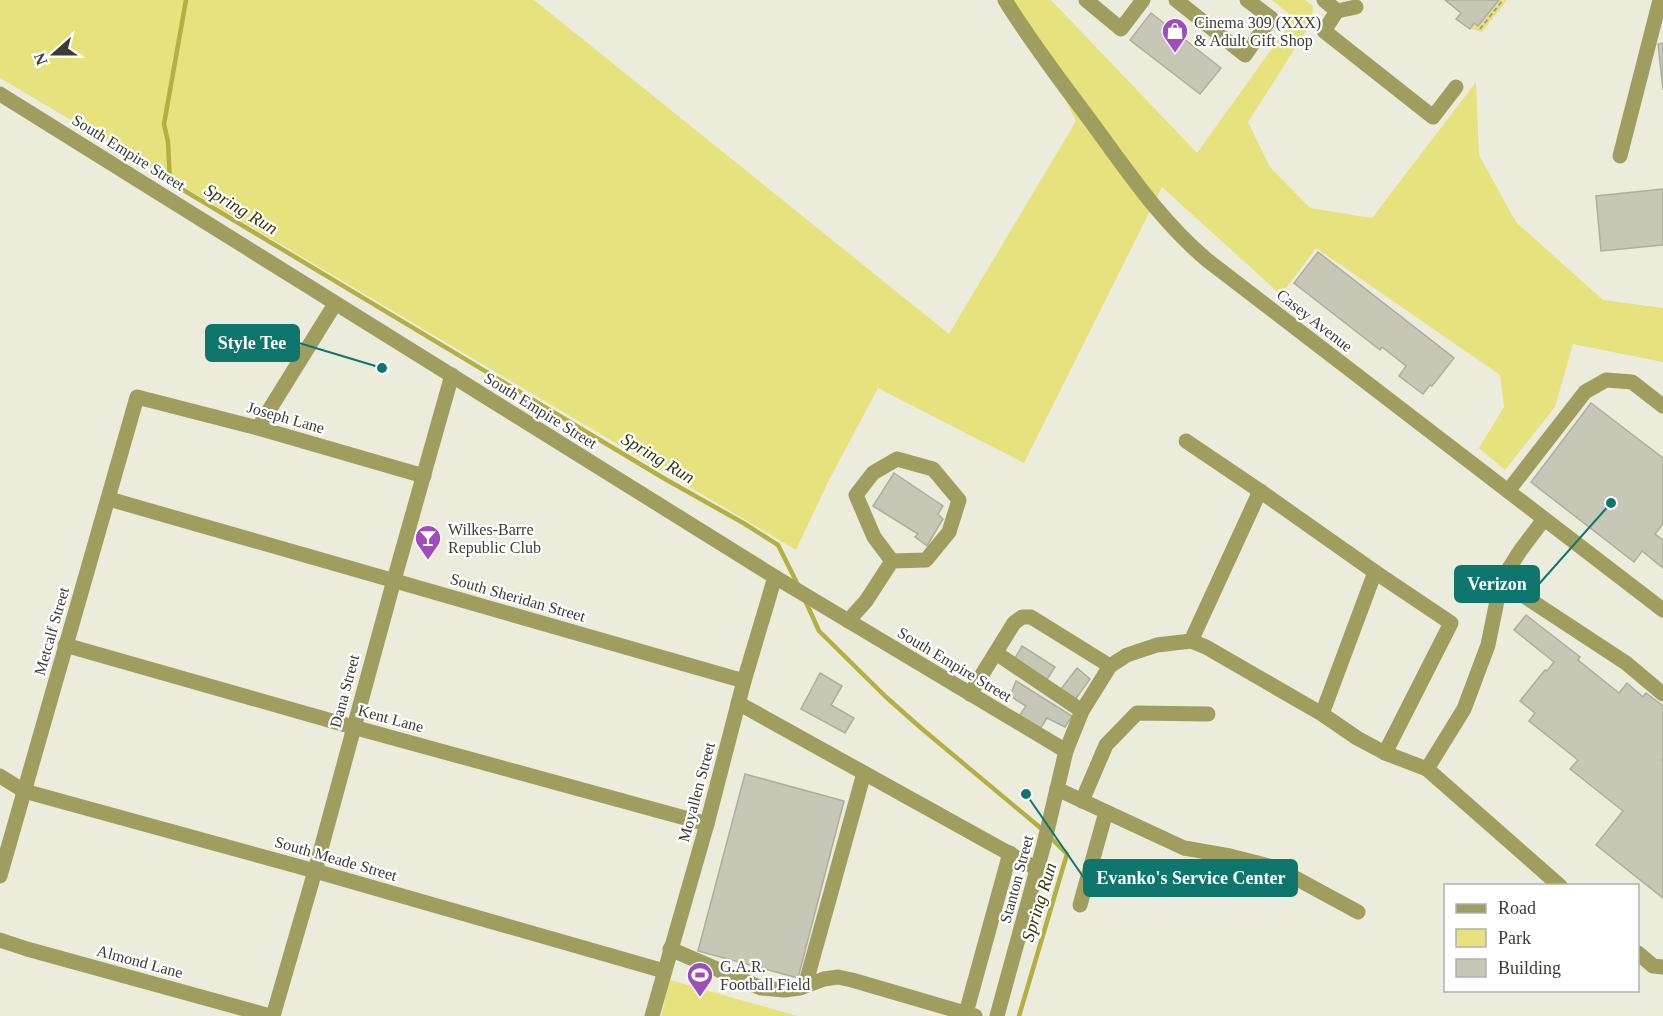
<svg xmlns="http://www.w3.org/2000/svg" width="1663" height="1016" font-family="'Times New Roman',serif">
<rect width="100%" height="100%" fill="#ececdd"/>
<!-- green -->
<g fill="#e6e27d">
<path d="M0 0H534L949 334 1076 121 1014 0H1051L1197 153 1294 18 1272 0H1305L1313 6 1312 22 1248 122 1270 167 1310 208 1372 218 1476 82 1479 155 1516 222 1603 300 1663 308V362L1573 344 1555 407 1505 470 1479 448 1504 407 1500 375 1316 248 1281 295 1162 187 1024 463 878 388 828 482 796 550 0 78Z"/>
<path d="M1500 0H1507L1482 32 1471 29 1474 24 1478 27Z"/>
<path d="M670 980 798 1016H661Z"/>
</g>
<g fill="none" stroke-linecap="round" stroke-linejoin="round">
<!-- stream -->
<g stroke="#b4af43" stroke-width="4.5">
<path d="M186 0 164 124 168 142 170 182 665 479 745 524 778 545 799 587"/>
<path d="M805 600 819 631 886 697 921 728 1043 830"/>
<path d="M1019 1016 1067 854 1049 836"/>
</g>
</g>
<!-- building -->
<g fill="#c7c7b8" stroke="#aeaea0" stroke-width="1.5">
<path d="M1445 0H1499L1478 26 1474 23 1470 29 1456 19 1461 13Z"/>
<path d="M1151 13 1221 68 1200 94 1130 40Z"/>
<path d="M1663 43V90L1658 44Z"/>
<path d="M1663 189V245L1601 251 1596 196Z"/>
<path d="M1318 252 1454 358 1432 386 1430 385 1423 394 1399 376 1406 366 1382 347 1380 350 1294 283Z"/>
<path d="M1591 403 1663 458V524L1655 534 1663 540V568L1642 551 1634 562 1531 482Z"/>
<path d="M894 473 943 506 938 514 943 519 927 546 915 537 918 534 873 506Z"/>
<path d="M1526 615 1580 657 1578 660 1619 693 1627 683 1643 697 1646 693 1663 706V758L1662 760 1663 761V898L1596 845 1623 811 1570 769 1578 760 1529 721 1535 713 1520 701 1545 670 1547 671 1554 662 1514 630Z"/>
<path d="M1022 646 1055 667 1046 681 1014 660Z"/>
<path d="M1077 668 1090 679 1075 700 1061 689Z"/>
<path d="M820 673 842 686 831 705 854 718 845 733 801 709Z"/>
<path d="M1016 681 1072 716 1065 727 1047 718 1040 729 1019 716 1026 706 1010 696Z"/>
<path d="M745 774 844 801 798 978 698 951Z"/>
</g>
<g fill="none" stroke-linecap="round" stroke-linejoin="round">
<!-- path -->
<path stroke="#9e9e93" stroke-width="2" stroke-dasharray="4.5 3" stroke-linecap="butt" d="M1480 29 1503 0"/>
<!-- minor -->
<g stroke="#a09e5e" stroke-width="15">
<path d="M1005 0C1032 44 1064 85 1095 127 1130 175 1162 222 1207 260L1663 610"/>
<path d="M1086 0 1121 29 1143 0"/>
<path d="M1176 0 1245 55 1271 18 1247 0"/>
<path d="M1324 0 1337 11 1324 31 1433 117 1456 87"/>
<path d="M1337 11 1356 7"/>
<path d="M0 94 775 577 1066 751"/>
<path d="M1620 156 1660 0"/>
<path d="M258 428 335 304"/>
<path d="M1186 441 1260 491"/>
<path d="M1508 491 1585 392 1606 380 1632 382 1663 406"/>
<path d="M109 499 744 681"/>
<path d="M1375 572 1451 623 1385 753"/>
<path d="M1501 581 1626 663 1663 694"/>
<path d="M848 621 866 601 892 561 874 537 856 495 873 473 897 459 933 469 959 500 949 532 926 560 892 561"/>
<path d="M1191 641 1260 491 1375 572 1322 714"/>
<path d="M65 645 353 727 707 824"/>
<path d="M996 653 1082 711"/>
<path d="M970 694 1014 623 1022 617H1031L1110 666"/>
<path d="M738 703 1037 869"/>
<path d="M1427 769 1560 886"/>
<path d="M0 776 24 791 315 871 664 971"/>
<path d="M1057 789 1184 848 1230 856 1277 868 1358 912"/>
<path d="M1082 801 1106 745 1137 713 1208 714"/>
<path d="M0 876 137 397 258 428 424 476"/>
<path d="M1080 905 1106 812"/>
<path d="M0 940 27 949 270 1016"/>
<path d="M670 949 761 988 784 990 800 988 824 979 838 977 852 980 975 1016"/>
<path d="M1638 953 1653 966 1663 967"/>
<path d="M805 986 864 773"/>
<path d="M966 1013 1010 853"/>
<path d="M273 1016 315 871 394 580 452 375"/>
<path d="M652 1016 707 824 744 681 775 577"/>
<path d="M997 1016 1044 844 1066 751 1082 711 1110 666 1127 655 1157 645 1191 641 1206 647 1322 714 1357 738 1385 753 1427 769 1464 709 1488 645 1501 581 1520 551 1544 519"/>
</g>
</g>
<!-- icons -->
<defs>
<g id="shop-pin" transform="scale(1.35)"><path d="M0 17L-7.5 6A9.5 9.5 0 1 1 7.5 6Z" fill="#a04dbc" stroke="#fff"/><path d="M-5-2.5h2.3a2.7 3.5 0 0 1 5.4 0H5L5.5 6h-11ZM-1.5-2.5h3a1.5 2.3 0 0 0-3 0Z" fill="#fff"/></g>
<g id="bar-pin" transform="scale(1.35)"><path d="M0 17L-7.5 6A9.5 9.5 0 1 1 7.5 6Z" fill="#a04dbc" stroke="#fff"/><path d="M-6-5H6L.8 .8V4.5H3.5V6h-7V4.5H-.8V.8Z" fill="#fff"/></g>
<g id="stadium-pin" transform="scale(1.35)"><path d="M0 17L-7.5 6A9.5 9.5 0 1 1 7.5 6Z" fill="#a04dbc" stroke="#fff"/><path d="M0-5a6.5 5 0 1 0 0 10a6.5 5 0 1 0 0-10ZM-3.5-1.8h7v3.6h-7Z" fill="#fff"/></g>
</defs>
<g fill-rule="evenodd">
<use href="#shop-pin" x="1175" y="31"/>
<use href="#bar-pin" x="428" y="538"/>
<use href="#stadium-pin" x="700" y="975"/>
</g>
<g text-anchor="middle" stroke-width="4.5" stroke-linejoin="round" paint-order="stroke">
<!-- poi labels -->
<g font-size="16" fill="#3c3c36" stroke="#fff" text-anchor="start">
<text x="1194" y="28">Cinema 309 (XXX)<tspan x="1194" dy="18">&amp; Adult Gift Shop</tspan></text>
<text x="448" y="535">Wilkes-Barre<tspan x="448" dy="18">Republic Club</tspan></text>
<text x="720" y="972">G.A.R.<tspan x="720" dy="18">Football Field</tspan></text>
</g>
<!-- street labels -->
<g font-size="16" fill="#3c3c36" stroke="#fff">
<text transform="translate(129 152) rotate(32)" y="6">South Empire Street</text>
<text transform="translate(1315 320) rotate(38)" y="6">Casey Avenue</text>
<text transform="translate(541 410) rotate(32)" y="6">South Empire Street</text>
<text transform="translate(286 417) rotate(16)" y="6">Joseph Lane</text>
<text transform="translate(518 597) rotate(16)" y="6">South Sheridan Street</text>
<text transform="translate(51 631) rotate(-74)" y="6">Metcalf Street</text>
<text transform="translate(955 664) rotate(31)" y="6">South Empire Street</text>
<text transform="translate(344 691) rotate(-75)" y="6">Dana Street</text>
<text transform="translate(391 718) rotate(15)" y="6">Kent Lane</text>
<text transform="translate(696 792) rotate(-75)" y="6">Moyallen Street</text>
<text transform="translate(336 858) rotate(16)" y="6">South Meade Street</text>
<text transform="translate(1016 879) rotate(-75)" y="6">Stanton Street</text>
<text transform="translate(140 961) rotate(15)" y="6">Almond Lane</text>
</g>
<!-- water labels -->
<g font-size="18" font-style="italic" fill="#383507" stroke="#fff">
<text transform="translate(241 209) rotate(31)" y="6">Spring Run</text>
<text transform="translate(658 458) rotate(31)" y="6">Spring Run</text>
<text transform="translate(1039 902) rotate(-73)" y="6">Spring Run</text>
</g>
</g>
<!-- callouts -->
<path fill="none" stroke="#0f766e" stroke-width="2" d="M382 368L299 343M1611 503L1539 584M1026 794L1084 878"/>
<g fill="#0f766e" stroke="#fff" stroke-width="2">
<circle cx="382" cy="368" r="6"/>
<circle cx="1611" cy="503" r="6"/>
<circle cx="1026" cy="794" r="6"/>
</g>
<g fill="#0f766e" stroke="#0f766e" stroke-width="2">
<rect x="206" y="325" width="93" height="36" rx="6"/>
<rect x="1455" y="566" width="84" height="36" rx="6"/>
<rect x="1084" y="860" width="213" height="36" rx="6"/>
</g>
<g font-size="18" text-anchor="middle" font-weight="bold" fill="#fff">
<text x="252" y="349">Style Tee</text>
<text x="1497" y="590">Verizon</text>
<text x="1191" y="884">Evanko's Service Center</text>
</g>
<!-- legend -->
<rect x="1444" y="884" width="195" height="108" fill="#ffffff" stroke="#b1b1af" stroke-width="1.5"/>
<rect x="1456" y="904" width="30" height="9" fill="#a09e5e" stroke="#b1b1af" stroke-width="1.5"/>
<text x="1498" y="914" font-size="18" fill="#3c3c36">Road</text>
<rect x="1456" y="929" width="30" height="18" fill="#e6e27d" stroke="#b1b1af" stroke-width="1.5"/>
<text x="1498" y="944" font-size="18" fill="#3c3c36">Park</text>
<rect x="1456" y="959" width="30" height="18" fill="#c7c7b8" stroke="#b1b1af" stroke-width="1.5"/>
<text x="1498" y="974" font-size="18" fill="#3c3c36">Building</text>
<!-- north arrow -->
<g transform="translate(54 54) rotate(249)" stroke="#ffffff" stroke-width="4.5" paint-order="stroke">
<path d="M0-4.5L10 22L0 15L-10 22Z" fill="#3c3c36"/>
<text y="-9" font-size="16" font-weight="bold" text-anchor="middle" fill="#3c3c36">N</text>
</g>
</svg>
